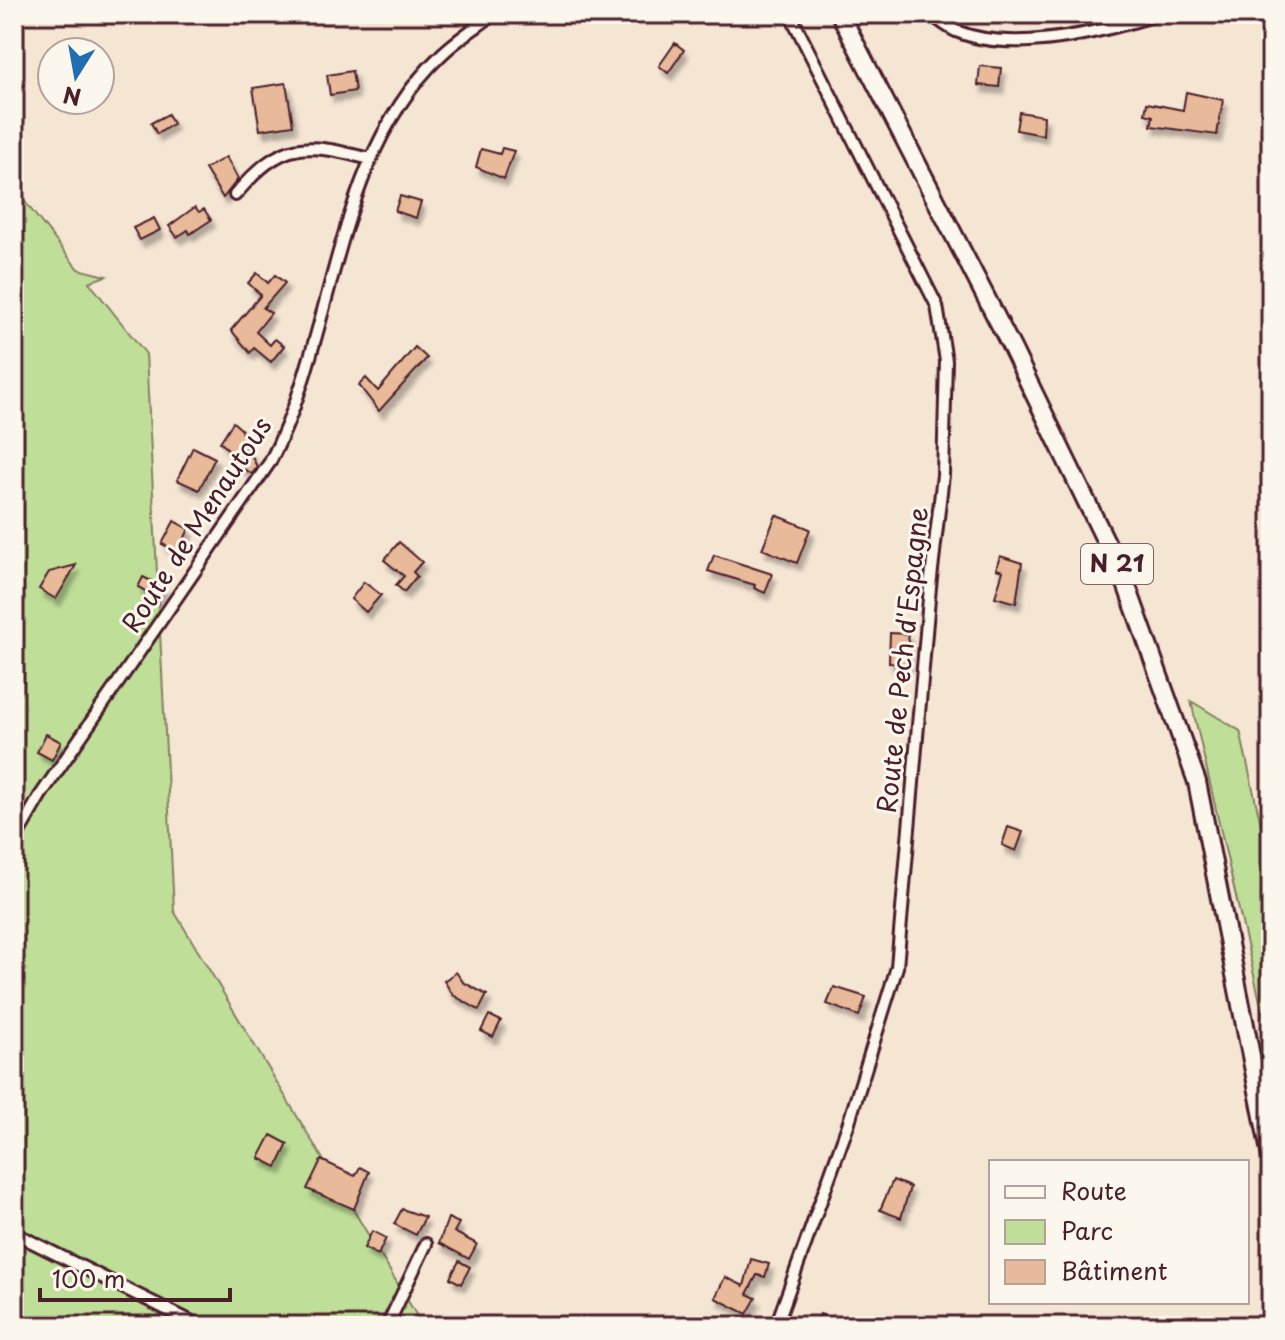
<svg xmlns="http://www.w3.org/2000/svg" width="1285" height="1340" font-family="'Playpen Sans',sans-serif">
<defs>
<filter id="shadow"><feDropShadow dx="4" dy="7" stdDeviation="2" flood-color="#0004"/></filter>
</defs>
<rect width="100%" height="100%" fill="#f5e5d3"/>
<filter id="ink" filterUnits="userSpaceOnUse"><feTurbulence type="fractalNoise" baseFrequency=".0125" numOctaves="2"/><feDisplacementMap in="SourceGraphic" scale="16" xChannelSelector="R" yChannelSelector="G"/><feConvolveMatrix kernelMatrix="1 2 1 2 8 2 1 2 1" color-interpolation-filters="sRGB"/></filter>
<g filter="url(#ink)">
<!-- green -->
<g fill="#bfdf98" stroke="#847f62" stroke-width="2">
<path d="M14 188 78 269 106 276 89 282 146 354 174 911 423 1326H14Z"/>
<path d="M1191 701 1240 731 1271 870V1049Z"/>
</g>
<!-- building -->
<g fill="#e8ba99" stroke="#4a1f2b" stroke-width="2" filter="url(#shadow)">
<path d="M675 43 684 50 668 73 659 66Z"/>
<path d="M980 66 1001 68 999 87 978 85Z"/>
<path d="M352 71 355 91 330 95 327 75Z"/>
<path d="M286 83 293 125 260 130 253 88Z"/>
<path d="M1186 92 1223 100 1217 135 1151 126 1153 116 1145 114 1147 103 1183 110Z"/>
<path d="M1019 112 1044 116 1043 135 1016 130Z"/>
<path d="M168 114 173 124 157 134 151 123Z"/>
<path d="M502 148 514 151 504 179 476 167 481 149 500 154Z"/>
<path d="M226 157 238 179 223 198 205 169Z"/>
<path d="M400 196 421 202 416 218 395 211Z"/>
<path d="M195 207 199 212 204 209 211 220 190 234 188 230 177 237 169 226Z"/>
<path d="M154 218 160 230 140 240 133 228Z"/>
<path d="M257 273 268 283 275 275 285 283 263 308 271 313 256 332 270 345 275 339 284 346 271 362 254 348 250 353 231 330 261 295 248 283Z"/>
<path d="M415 347 427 358 379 411 359 385 366 378 378 391Z"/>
<path d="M233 422 241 429 244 438 241 443 250 452 257 467 252 474 239 466 242 462 220 442Z"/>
<path d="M193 447 215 458 199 490 177 480Z"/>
<path d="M776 515 810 529 797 563 762 549Z"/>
<path d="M174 521 189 529 178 552 162 544Z"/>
<path d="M399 542 422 562 413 572 417 576 404 592 396 585 404 576 384 560Z"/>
<path d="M714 555 772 574 765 593 754 588 755 585 708 571Z"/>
<path d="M1000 556 1022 563 1016 603 995 597 1003 571 996 569Z"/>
<path d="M76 565 56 599 39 589 49 572Z"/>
<path d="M143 577 164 587 158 598 138 587Z"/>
<path d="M364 582 381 595 366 612 351 599Z"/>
<path d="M890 633 908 634V664L889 663Z"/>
<path d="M46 734 61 742 52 760 37 752Z"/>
<path d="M1008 827 1023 832 1016 851 1002 845Z"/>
<path d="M456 972 463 982 487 995 479 1010 453 995 444 981Z"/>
<path d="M834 987 866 997 859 1016 827 1004Z"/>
<path d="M489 1015 501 1021 493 1037 481 1031Z"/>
<path d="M271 1135 288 1144 277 1167 259 1158Z"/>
<path d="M321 1160 355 1176 360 1167 369 1172 354 1209 307 1189Z"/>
<path d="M893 1180 910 1187 901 1218 880 1210Z"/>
<path d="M402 1209 425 1217 416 1235 394 1224Z"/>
<path d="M448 1218 459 1223 454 1232 477 1244 469 1259 439 1243Z"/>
<path d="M372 1231 386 1238 378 1255 364 1248Z"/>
<path d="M751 1259 769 1264 765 1277 757 1275 747 1294 756 1298 747 1314 715 1298 725 1277 744 1286Z"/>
<path d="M459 1261 470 1267 461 1284 450 1278Z"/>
<path d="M820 1314 848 1326H815Z"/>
</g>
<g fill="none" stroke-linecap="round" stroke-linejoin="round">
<!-- street casing -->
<g stroke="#4a1f2b" stroke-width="16">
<g id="street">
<path d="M930 14C938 19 947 27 956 31 1014 55 1102 32 1159 14"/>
<path d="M235 195C283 139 304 142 370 159"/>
<path d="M14 841 40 796 270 462C336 336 332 159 441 55 456 40 477 27 494 14"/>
<path d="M14 1233 200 1326"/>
<path d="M387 1326 426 1244"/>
<path d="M776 1326 848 1125 897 967 930 587 943 475 946 361 937 306 790 14"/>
</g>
</g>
<!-- primary casing -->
<g stroke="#4a1f2b" stroke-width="22">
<path id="primary" d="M840 14 1012 348 1125 581 1197 782 1271 1157"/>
</g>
<!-- street -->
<use href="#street" stroke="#fbf7ec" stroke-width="10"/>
<!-- primary -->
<use href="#primary" stroke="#fbf7ec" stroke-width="16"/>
</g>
</g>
<g text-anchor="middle" stroke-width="6" stroke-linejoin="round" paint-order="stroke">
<!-- shield labels -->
<rect fill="#fbf7ec" stroke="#7f6065" stroke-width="2" x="1081" y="544" width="72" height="40" rx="6"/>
<g font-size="24" font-weight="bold" fill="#4a1f2b">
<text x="1117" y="572">N 21</text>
</g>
<!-- street labels -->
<g font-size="26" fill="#4a1f2b" stroke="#fbf7ec">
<text transform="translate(197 525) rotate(-57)" y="9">Route de Menautous</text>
<text transform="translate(903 660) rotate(-84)" y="9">Route de Pech d'Espagne</text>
</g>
</g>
<!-- margin -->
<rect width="1285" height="1340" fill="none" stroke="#fbf7ec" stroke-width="48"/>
<rect x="24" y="24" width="1237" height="1292" fill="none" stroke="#4a1f2b" stroke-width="3" filter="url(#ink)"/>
<!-- legend -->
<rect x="989" y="1160" width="260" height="144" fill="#fbf7ec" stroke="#b4a19f" stroke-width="2"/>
<rect x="1005" y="1186" width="40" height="12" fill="#fbf7ec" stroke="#b4a19f" stroke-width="2"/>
<text x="1061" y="1200" font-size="24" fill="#4a1f2b">Route</text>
<rect x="1005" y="1220" width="40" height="24" fill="#bfdf98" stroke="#b4a19f" stroke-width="2"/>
<text x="1061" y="1240" font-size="24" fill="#4a1f2b">Parc</text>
<rect x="1005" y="1260" width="40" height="24" fill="#e8ba99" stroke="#b4a19f" stroke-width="2"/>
<text x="1061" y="1280" font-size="24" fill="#4a1f2b">Bâtiment</text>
<!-- north arrow -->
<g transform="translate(76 76) rotate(191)"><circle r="38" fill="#fbf7ec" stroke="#b4a19f" stroke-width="2"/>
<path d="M0-6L14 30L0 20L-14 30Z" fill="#1f6fb2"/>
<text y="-12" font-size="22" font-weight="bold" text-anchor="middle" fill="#4a1f2b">N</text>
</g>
<!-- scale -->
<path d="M40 1288v12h190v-12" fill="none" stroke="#4a1f2b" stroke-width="4"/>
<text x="52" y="1288" font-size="24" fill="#4a1f2b" stroke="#fbf7ec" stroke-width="6" paint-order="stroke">100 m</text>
</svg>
